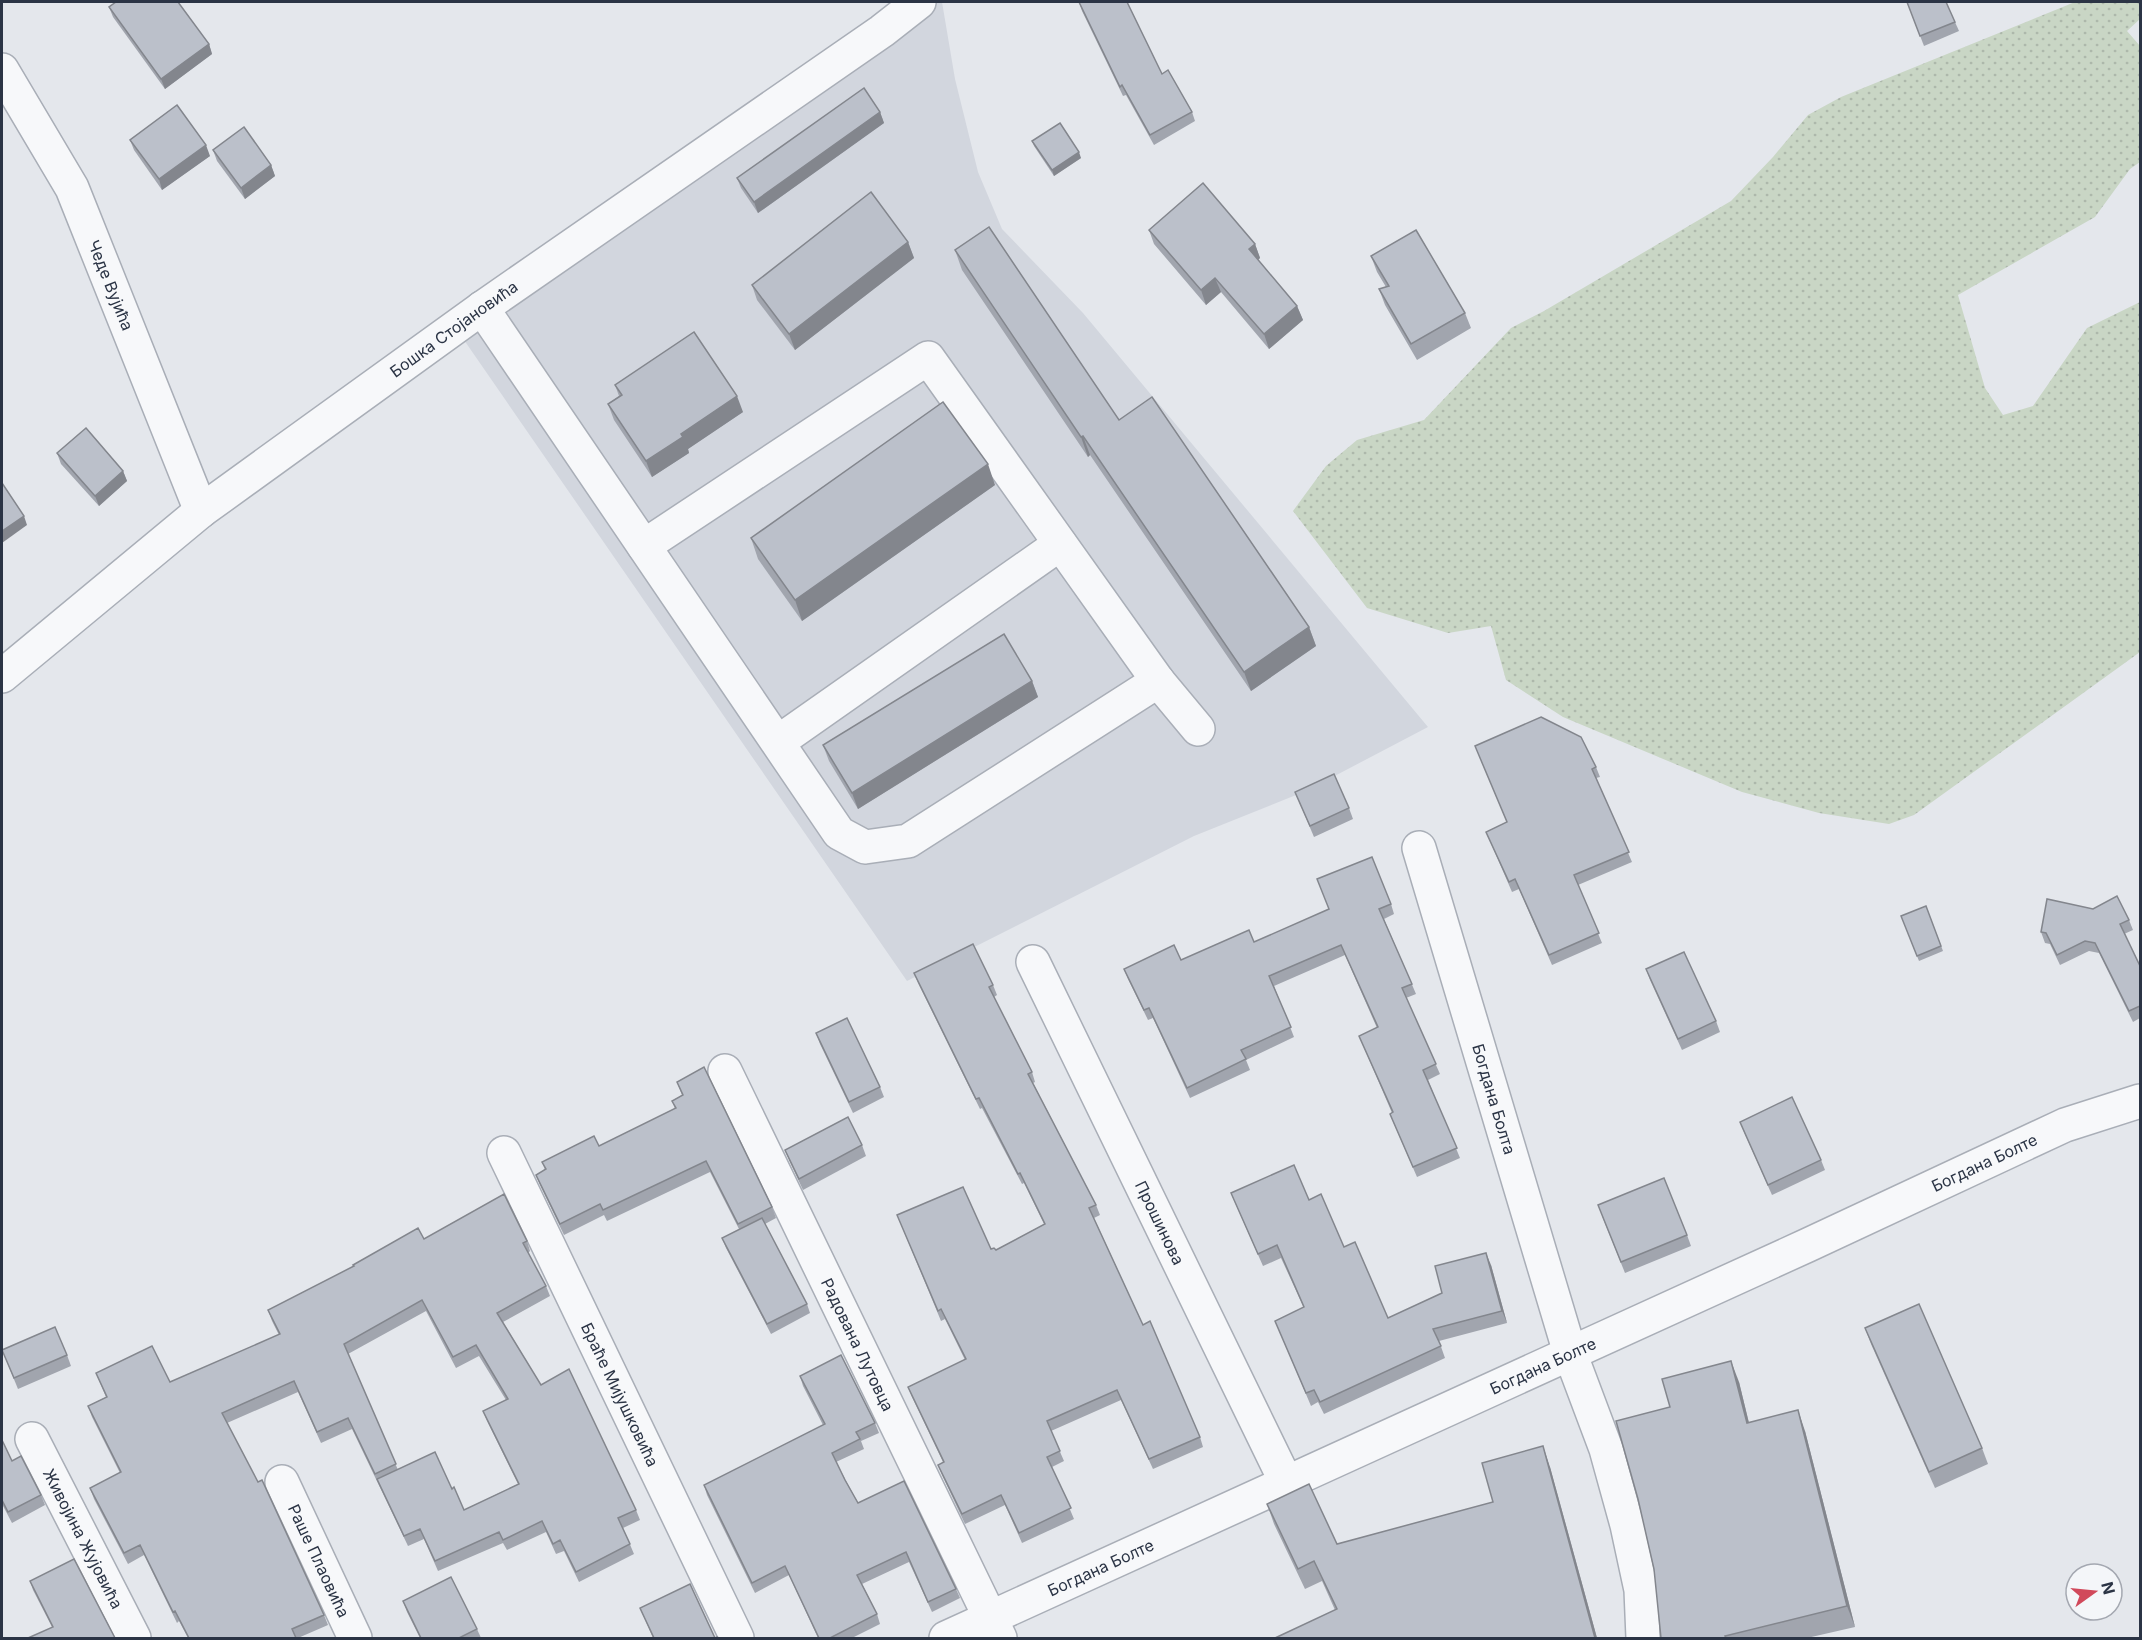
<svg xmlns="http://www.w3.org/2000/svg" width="2142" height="1640" font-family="Inter,sans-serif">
<defs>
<pattern id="grass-dots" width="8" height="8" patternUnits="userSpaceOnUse" patternTransform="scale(1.5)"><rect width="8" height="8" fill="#c9d6c5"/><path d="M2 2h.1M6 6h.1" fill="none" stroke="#adb8ab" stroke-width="1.8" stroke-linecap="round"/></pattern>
</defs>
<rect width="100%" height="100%" fill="#e4e7ec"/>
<!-- built -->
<path fill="#d2d6de" d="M919 2H942L955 79 978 172 1002 229 1083 313 1428 727 1306 791 1194 836 907 981 455 327Z"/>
<!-- grass -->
<path fill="url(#grass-dots)" d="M2075 2H2140V19L2127 31 2140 46V162L2130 169 2095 217 1958 295 1985 388 2003 415 2033 406 2087 328 2140 302V652L1914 815 1889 824 1819 813 1742 792 1563 717 1506 680 1491 626 1448 633 1367 608 1293 511 1326 466 1357 440 1424 420 1511 328 1544 311 1731 201 1773 157 1808 115 1841 97Z"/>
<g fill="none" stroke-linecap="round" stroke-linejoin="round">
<!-- minor casing -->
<g stroke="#a9aeb7" stroke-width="36">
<g id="minor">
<path id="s1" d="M2 70 72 188 201 511"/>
<path d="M482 308 839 833 865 847 908 841 1158 681"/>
<path d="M644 546 928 358 1158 681 1198 729"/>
<path id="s2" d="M2 676 201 511 482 308 882 31 919 2"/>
<path d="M778 742 1060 544"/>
<path id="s3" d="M1419 848 1570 1353 1606 1449 1627 1525 1641 1590 1643 1638"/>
<path id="s4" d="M1033 962 1286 1482"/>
<path id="s5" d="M725 1071 1000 1638"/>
<path id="s6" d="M504 1153 737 1638"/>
<path id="s7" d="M32 1439 134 1638"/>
<path id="s8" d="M282 1482 355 1638"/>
<path id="s9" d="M946 1638 1808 1245 2065 1125 2140 1101"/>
</g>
</g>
<!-- minor -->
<use href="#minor" stroke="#f7f8fa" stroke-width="33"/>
</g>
<!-- wall -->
<g fill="#a1a5ae" fill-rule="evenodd">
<path d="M1079 2 1162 74 1192 112 1195 121 1154 145 1126 95 1123 96 1082 11Z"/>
<path d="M1907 2 1955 22 1959 31 1924 46Z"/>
<path d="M109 7 209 44 212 54 165 89 113 17Z"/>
<path d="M880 112 884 123 758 213 741 188 737 178Z"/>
<path d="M130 140 210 156 162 190 134 150Z"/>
<path d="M1032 141 1081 158 1054 176 1034 146Z"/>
<path d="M213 150 271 165 275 176 245 199 217 161Z"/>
<path d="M1149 230 1255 244 1260 258 1258 260 1297 306 1303 320 1269 349 1221 292 1206 305 1154 244Z"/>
<path d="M908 242 914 258 795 350 757 300 752 285Z"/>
<path d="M955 250 1119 420 1309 627 1316 646 1251 691 1090 455 1088 457 962 270Z"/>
<path d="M1371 256 1465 313 1471 328 1417 360 1385 305 1379 289 1386 287 1377 272Z"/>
<path d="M615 385 743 412 688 449 689 453 652 477 614 420 608 404 619 396Z"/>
<path d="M57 453 123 471 127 481 99 506 61 464Z"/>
<path d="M995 485 802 621 758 559 751 538Z"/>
<path d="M1032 681 1038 697 858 809 829 761 823 745Z"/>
<path d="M1475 746 1596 767 1600 777 1596 778 1632 862 1578 885 1602 943 1552 965 1519 889 1512 892 1486 832 1507 822Z"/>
<path d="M1295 792 1349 808 1353 819 1314 837Z"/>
<path d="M1391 904 1394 914 1384 919 1416 994 1406 998 1440 1074 1428 1080 1460 1158 1417 1177 1394 1124 1390 1114 1392 1113 1359 1036 1377 1028 1345 955 1274 986 1294 1037 1246 1060 1250 1070 1190 1098 1153 1018 1148 1020 1128 979 1124 969 1181 960 1254 942Z"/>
<path d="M1926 906 1943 951 1919 961 1901 916Z"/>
<path d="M2129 920 2133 930 2124 934 2140 966V1018L2133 1022 2099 953 2089 951 2060 965 2050 944 2045 943 2041 932Z"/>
<path d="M1646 969 1716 1021 1720 1032 1682 1050 1650 980Z"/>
<path d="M914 973 993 985 997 995 994 997 1032 1072 1035 1082 1033 1083 1096 1205 1100 1215 1094 1218 1143 1325 1200 1437 1203 1447 1153 1469 1121 1400 1051 1431 1064 1461 1052 1467 1074 1519 1022 1543 1005 1505 965 1524 942 1475 938 1465 943 1462 912 1397 908 1387 965 1360 945 1319 941 1321 897 1215 991 1249 996 1250 1044 1224 1024 1183 1022 1184 982 1108 980 1109 918 983Z"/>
<path d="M816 1033 880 1087 884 1097 853 1113 820 1044Z"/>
<path d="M677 1082 772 1207 776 1218 765 1224 807 1304 810 1313 771 1334 726 1248 722 1238 739 1229 710 1172 607 1221 604 1215 564 1235 540 1185 536 1175 545 1170 542 1162 599 1146 675 1109 672 1101 682 1095Z"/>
<path d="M1740 1122 1821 1160 1825 1170 1772 1195 1744 1132Z"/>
<path d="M862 1145 866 1156 803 1190 789 1160 785 1150Z"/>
<path d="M1231 1193 1309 1200 1344 1247 1388 1318 1442 1293 1491 1265 1507 1323 1439 1341 1445 1358 1324 1414 1318 1402 1311 1406 1275 1321 1304 1308 1281 1258 1263 1266 1236 1205Z"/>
<path d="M1602 1216 1687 1235 1691 1246 1625 1273Z"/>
<path d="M424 1239 527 1241 530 1251 528 1253 546 1286 550 1296 503 1322 541 1385 636 1510 640 1520 623 1528 634 1554 579 1582 564 1551 556 1554 546 1532 507 1550 503 1543 438 1571 424 1539 408 1546 352 1429 321 1443 298 1392 227 1423 324 1615 328 1625 298 1638H188L179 1621 177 1623 144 1555 128 1564 94 1499 90 1488 120 1473 92 1417 88 1406 106 1397 96 1373 170 1382 279 1335 272 1321 268 1310ZM426 1311 456 1368 479 1356 506 1400 483 1411 487 1421 518 1484 464 1510 452 1489 398 1470 348 1354Z"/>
<path d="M1865 1328 1982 1448 1988 1464 1935 1488 1871 1344Z"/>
<path d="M2 1350 67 1355 71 1366 18 1389Z"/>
<path d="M800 1376 875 1423 879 1433 861 1441 864 1449 836 1462 858 1503 956 1589 960 1598 932 1612 909 1562 862 1584 877 1614 880 1624 852 1638H818L789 1575 755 1593 707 1495 704 1485 823 1425 803 1386Z"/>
<path d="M1739 1382 1749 1423 1805 1431 1855 1627 1807 1638H1661L1670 1407Z"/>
<path d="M2 1440 12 1461 41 1495 45 1505 12 1523 2 1504Z"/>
<path d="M1550 1467 1597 1638H1275L1335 1610 1322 1581 1305 1589 1274 1524 1267 1504 1337 1544 1493 1502Z"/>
<path d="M30 1581 114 1638 52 1627 33 1590Z"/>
<path d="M403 1601 477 1629 481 1638H420L407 1612Z"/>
<path d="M640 1608 715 1638H719H653Z"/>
</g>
<!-- shaded-wall -->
<g fill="#83868d">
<path d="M209 44 212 54 165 89 161 79Z"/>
<path d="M880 112 884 123 758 213 754 202Z"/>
<path d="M206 145 210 156 162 190 159 179Z"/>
<path d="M1079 152 1081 158 1054 176 1052 170Z"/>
<path d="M271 165 275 176 245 199 241 188Z"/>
<path d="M908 242 914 258 795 350 789 334Z"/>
<path d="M1255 244 1260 258 1254 263 1249 249Z"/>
<path d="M1215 278 1221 292 1206 305 1201 290Z"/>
<path d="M1297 306 1303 320 1269 349 1264 334Z"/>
<path d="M737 396 743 412 688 449 689 453 652 477 646 461 681 434Z"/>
<path d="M1083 436 1090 455 1088 457 1081 437Z"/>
<path d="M988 464 995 485 802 621 795 600Z"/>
<path d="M123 471 127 481 99 506 95 496Z"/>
<path d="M24 516 27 525 2 543V531Z"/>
<path d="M1309 627 1316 646 1251 691 1244 672Z"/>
<path d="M1032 681 1038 697 858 809 852 793Z"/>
<path d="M1486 1253 1491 1265 1507 1323 1502 1311Z"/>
<path d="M1731 1361 1739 1382 1754 1444 1747 1423Z"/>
<path d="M1798 1410 1805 1431 1855 1627 1847 1606Z"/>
<path d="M1543 1446 1550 1467 1597 1638H1595Z"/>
</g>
<!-- building -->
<g fill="#bbc0ca" stroke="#83868d" stroke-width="1.5">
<path d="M116 2H178L209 44 161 79 109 7Z"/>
<path d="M1079 2H1127L1162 74 1168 70 1192 112 1150 135 1122 85 1120 87Z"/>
<path d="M1907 2H1946L1955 22 1920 36Z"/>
<path d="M864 88 880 112 754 202 737 178Z"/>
<path d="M177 105 206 145 159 179 130 140Z"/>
<path d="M1060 123 1079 152 1052 170 1032 141Z"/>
<path d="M244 127 271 165 241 188 213 150Z"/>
<path d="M1203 183 1255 244 1249 249 1297 306 1264 334 1215 278 1201 290 1149 230Z"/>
<path d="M871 192 908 242 789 334 752 285Z"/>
<path d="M989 227 1119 420 1152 397 1309 627 1244 672 1083 436 1081 437 955 250Z"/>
<path d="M1416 230 1465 313 1411 344 1379 289 1389 286 1371 256Z"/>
<path d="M694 332 737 396 681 434 683 437 646 461 608 404 622 395 615 385Z"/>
<path d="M943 402 988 464 795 600 751 538Z"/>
<path d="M86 428 123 471 95 496 57 453Z"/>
<path d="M2 483 24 516 2 531Z"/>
<path d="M1004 634 1032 681 852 793 823 745Z"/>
<path d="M1541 717 1581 737 1596 767 1592 769 1629 852 1574 875 1599 933 1549 955 1515 879 1509 882 1486 832 1507 822 1475 746Z"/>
<path d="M1334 774 1349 808 1310 826 1295 792Z"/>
<path d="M1372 857 1391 904 1379 909 1412 984 1402 988 1436 1064 1423 1070 1457 1148 1413 1167 1390 1114 1393 1112 1359 1036 1378 1027 1341 945 1269 976 1291 1027 1241 1050 1246 1059 1187 1088 1149 1008 1144 1010 1124 969 1174 945 1181 960 1249 930 1254 942 1329 909 1317 879Z"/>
<path d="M2117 896 2129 920 2120 924 2140 966V1006L2129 1011 2095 943 2085 941 2057 955 2046 933 2041 932 2047 899 2093 909Z"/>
<path d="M1926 906 1941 946 1917 956 1901 916Z"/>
<path d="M973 944 993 985 989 987 1032 1072 1028 1074 1096 1205 1089 1208 1143 1325 1150 1321 1200 1437 1149 1459 1117 1390 1047 1421 1060 1451 1047 1457 1071 1508 1019 1533 1001 1495 962 1514 938 1465 944 1462 908 1387 966 1359 941 1309 938 1311 897 1215 963 1187 991 1249 994 1248 996 1250 1045 1224 1020 1173 1018 1174 979 1098 976 1099 914 973Z"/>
<path d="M1684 952 1716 1021 1678 1039 1646 969Z"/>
<path d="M847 1018 880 1087 849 1102 816 1033Z"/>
<path d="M704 1067 772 1207 738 1224 706 1161 603 1210 600 1204 560 1224 536 1175 546 1169 542 1162 594 1136 599 1146 676 1108 672 1101 683 1095 677 1082Z"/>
<path d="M1792 1097 1821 1160 1768 1185 1740 1122Z"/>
<path d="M848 1117 862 1145 799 1179 785 1150Z"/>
<path d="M1294 1165 1309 1200 1321 1194 1344 1247 1355 1242 1388 1318 1442 1293 1435 1266 1486 1253 1502 1311 1433 1329 1441 1346 1320 1402 1314 1390 1306 1393 1275 1321 1304 1307 1277 1245 1258 1254 1231 1193Z"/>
<path d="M1664 1178 1687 1235 1621 1262 1598 1205Z"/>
<path d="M504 1194 527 1241 523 1243 546 1286 497 1313 541 1385 569 1369 636 1510 618 1518 630 1544 576 1572 560 1540 553 1544 542 1521 503 1540 499 1532 435 1561 420 1529 404 1536 377 1479 435 1452 452 1489 454 1487 464 1510 519 1484 483 1411 508 1399 476 1345 453 1357 422 1300 344 1344 396 1464 375 1474 348 1418 317 1432 294 1381 222 1413 258 1482 262 1480 324 1615 292 1629 296 1638H189L175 1611 173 1612 140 1545 124 1553 90 1488 121 1472 88 1406 107 1397 96 1373 152 1346 170 1382 280 1334 268 1310 354 1266 353 1265 418 1228 424 1239Z"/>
<path d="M762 1218 807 1304 767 1324 722 1238Z"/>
<path d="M1919 1304 1982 1448 1929 1472 1865 1328Z"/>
<path d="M55 1327 67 1355 14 1378 2 1350Z"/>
<path d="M841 1355 875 1423 856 1432 860 1439 832 1453 845 1480 858 1503 904 1481 956 1589 928 1602 906 1552 857 1575 877 1614 830 1638H819L785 1566 752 1583 704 1485 825 1424 800 1376Z"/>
<path d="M1731 1361 1747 1423 1798 1410 1847 1606 1725 1636 1726 1638H1661L1654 1569 1638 1499 1616 1421 1670 1407 1662 1379Z"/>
<path d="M2 1440 12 1461 21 1456 41 1495 8 1512 2 1500Z"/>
<path d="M1543 1446 1595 1638H1275L1337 1609 1314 1561 1298 1569 1267 1504 1309 1484 1337 1544 1493 1502 1482 1463Z"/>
<path d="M74 1559 115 1638H28L53 1627 30 1581Z"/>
<path d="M451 1577 477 1629 459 1638H421L403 1601Z"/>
<path d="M690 1584 715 1638 717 1637 719 1638H654L640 1608Z"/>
</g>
<g text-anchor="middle" stroke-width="4.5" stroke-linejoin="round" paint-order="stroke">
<!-- street labels -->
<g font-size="16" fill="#2b3445" stroke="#f4f6f9">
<text dy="6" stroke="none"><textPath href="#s1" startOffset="242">Чеде Вујића</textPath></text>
<text dy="6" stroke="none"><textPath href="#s2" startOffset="570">Бошка Стојановића</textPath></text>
<text dy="6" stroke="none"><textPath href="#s3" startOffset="262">Богдана Болта</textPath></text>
<text dy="6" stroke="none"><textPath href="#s9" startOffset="1142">Богдана Болте</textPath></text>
<text dy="6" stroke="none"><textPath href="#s4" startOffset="290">Прошинова</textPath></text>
<text dy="6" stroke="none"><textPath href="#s5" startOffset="304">Радована Лутовца</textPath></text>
<text dy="6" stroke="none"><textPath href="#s9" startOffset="656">Богдана Болте</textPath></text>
<text dy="6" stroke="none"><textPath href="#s6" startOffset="268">Браће Мијушковића</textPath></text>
<text dy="6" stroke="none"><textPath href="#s7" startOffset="112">Живојина Жујовића</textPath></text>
<text dy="6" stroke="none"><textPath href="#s8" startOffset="87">Раше Плаовића</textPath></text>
<text dy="6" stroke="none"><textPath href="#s9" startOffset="170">Богдана Болте</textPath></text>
</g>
</g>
<!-- border -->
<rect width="2142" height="1640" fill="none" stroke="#2b3445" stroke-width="6"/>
<!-- north arrow -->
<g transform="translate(2094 1592) rotate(75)"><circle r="28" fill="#f4f6f9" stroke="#a4a8b1" stroke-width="1.5"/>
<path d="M0-4.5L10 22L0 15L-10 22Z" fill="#d1495b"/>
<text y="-9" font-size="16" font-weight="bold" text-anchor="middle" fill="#2b3445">N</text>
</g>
</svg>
